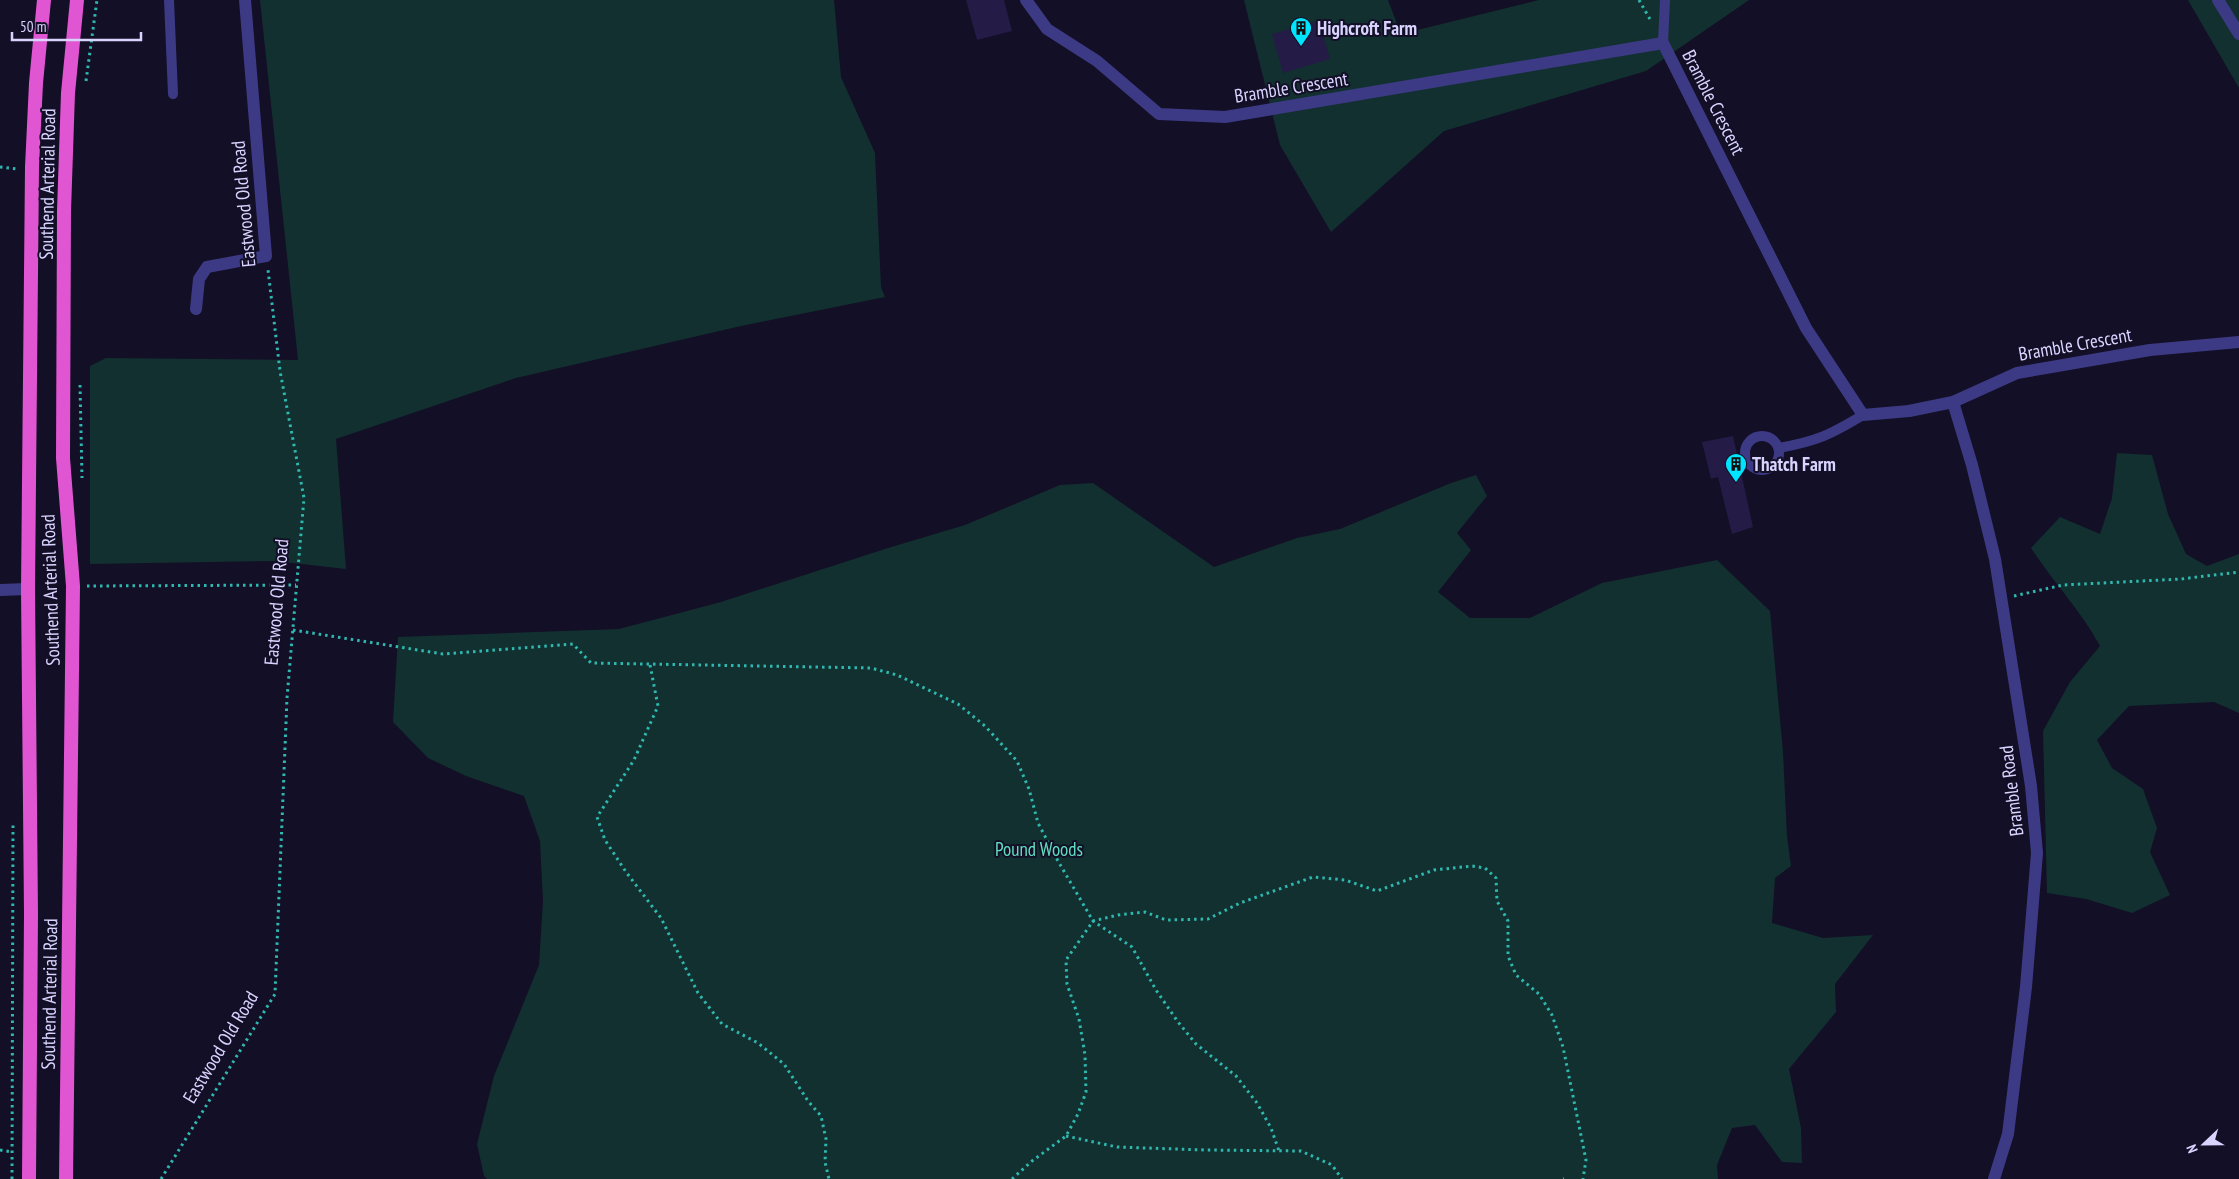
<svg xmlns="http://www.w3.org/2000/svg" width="2239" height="1179" font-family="'PT Sans Narrow',sans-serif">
<rect width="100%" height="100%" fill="#130f26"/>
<!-- green -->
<g fill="#12302f">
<path d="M260 0H834L841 77 875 153 881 287 885 297 741 326 516 378 336 439 346 569 275 561 90 564V366L106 358 298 360Z"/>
<path d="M1244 0H1388L1401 34 1539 0H1749L1646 71 1444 131 1331 232 1280 145Z"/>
<path d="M2188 0H2239V88Z"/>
<path d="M2117 453 2152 455 2168 514 2186 554 2207 566 2239 554V713L2214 702 2129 706 2097 740 2112 768 2143 789 2157 828 2150 852 2170 895 2132 913 2086 899 2047 893 2043 731 2070 682 2100 646C2081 611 2053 582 2031 548L2060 517 2100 534 2112 498Z"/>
<path d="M1476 475 1487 496 1457 533 1471 550 1438 592 1470 618H1530L1602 583 1717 560 1770 611 1783 752 1787 836 1791 866 1775 878 1772 923 1823 938 1873 935 1835 984 1836 1012 1789 1069 1801 1128 1802 1163 1782 1162 1755 1125 1732 1128 1717 1165 1718 1179H487L484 1176 477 1144 494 1076 539 965 543 901 540 841 524 796 466 776 428 758 393 722 398 637 619 629 721 602 888 548 965 525 1060 485 1093 483 1214 567 1297 538 1340 529 1451 483Z"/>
</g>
<!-- building -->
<g fill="#241b47">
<path d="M966 0H1004L1012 31 977 40Z"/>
<path d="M1319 21 1330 59 1283 73 1272 34Z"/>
<path d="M1733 436 1753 527 1732 534 1718 477 1711 479 1702 442Z"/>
</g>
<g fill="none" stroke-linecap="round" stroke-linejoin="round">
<!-- path -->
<g stroke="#2fb8b0" stroke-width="3" stroke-dasharray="2.5 4" stroke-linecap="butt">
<path d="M1639 0 1651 21"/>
<path d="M86 81 97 0"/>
<path d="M0 167 17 169"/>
<path d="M80 385 82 478"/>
<path d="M87 586 296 585"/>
<path d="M2014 596 2063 585 2181 579 2239 572"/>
<path d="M293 630 443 654 573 644 591 663 871 668 897 675 958 704 985 726 1017 761 1029 789 1038 823 1058 861 1093 921 1132 947 1156 990 1178 1022 1196 1044 1236 1076 1257 1103 1271 1128 1279 1151"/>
<path d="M650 665 658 706 634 760 597 817 605 840 626 872 661 918 698 993 722 1024 758 1043 784 1064 808 1101 821 1116 826 1139 825 1162 829 1179"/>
<path d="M1066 1136 1117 1147 1205 1150 1301 1151 1332 1165 1342 1179"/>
<path d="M0 1150 12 1152"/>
<path d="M12 1179 13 825"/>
<path d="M161 1179 275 994 287 698 304 498 280 371 268 270"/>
<path d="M1012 1179 1032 1161 1066 1136 1078 1114 1086 1092 1085 1055 1079 1019 1067 984 1066 960 1093 921 1118 915 1145 912 1166 920 1208 919 1240 903 1313 877 1345 880 1377 891 1434 870 1472 866 1485 868 1496 878 1497 901 1508 921V956L1516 975 1539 994 1552 1015 1563 1047 1586 1160 1583 1179"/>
<path d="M1563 1179H1564"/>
</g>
<!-- service -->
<g stroke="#3d3a85" stroke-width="10">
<path d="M169 0 173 94"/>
<path d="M1663 43 1665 0"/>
<circle cx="1762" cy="453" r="17"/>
<path d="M1779 448C1817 441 1830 435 1863 415"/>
</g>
<!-- minor -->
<g stroke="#3d3a85" stroke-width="12">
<path d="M1026 0 1047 29 1097 61 1159 114 1225 117 1663 43 1806 328 1863 415 1909 411 1953 402 2017 373 2150 350 2239 342"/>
<path d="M2218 0 2239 34"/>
<path d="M196 309 199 279 207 267 266 256 245 0"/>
<path d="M1953 402 1972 465 1995 559 2031 786 2037 853 2026 987 2008 1134 1994 1179"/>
<path d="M0 590 28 589"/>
</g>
<!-- trunk -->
<g stroke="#e055d1" stroke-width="14">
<path d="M29 1179 31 914 28 589 32 167 36 83 44 0"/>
<path d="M66 1179 73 586 63 458 64 211 68 93 77 0"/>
</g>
</g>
<!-- icons -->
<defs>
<g id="building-pin" transform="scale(1.125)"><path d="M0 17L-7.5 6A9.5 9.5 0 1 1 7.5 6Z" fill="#00e5ff" stroke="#130f26"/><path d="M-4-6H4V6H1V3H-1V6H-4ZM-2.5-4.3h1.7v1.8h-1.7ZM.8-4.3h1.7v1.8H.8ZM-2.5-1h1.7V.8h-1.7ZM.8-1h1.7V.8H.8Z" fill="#111"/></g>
</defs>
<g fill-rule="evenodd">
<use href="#building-pin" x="1301" y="28"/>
<use href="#building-pin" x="1736" y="464"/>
</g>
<g text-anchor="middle" stroke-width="4" stroke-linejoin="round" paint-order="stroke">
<!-- poi labels -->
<g font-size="19" font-weight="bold" fill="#d9d4ff" stroke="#130f26" text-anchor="start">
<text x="1317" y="35">Highcroft Farm</text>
<text x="1752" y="471">Thatch Farm</text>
</g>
<!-- street labels -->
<g font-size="19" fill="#d9d4ff" stroke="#130f26">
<text transform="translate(1291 87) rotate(-9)" y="7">Bramble Crescent</text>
<text transform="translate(1714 102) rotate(63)" y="7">Bramble Crescent</text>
<text transform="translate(47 184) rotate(-89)" y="7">Southend Arterial Road</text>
<text transform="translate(243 204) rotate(-95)" y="7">Eastwood Old Road</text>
<text transform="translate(2075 344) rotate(-10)" y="7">Bramble Crescent</text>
<text transform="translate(50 590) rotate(-92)" y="7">Southend Arterial Road</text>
<text transform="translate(276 602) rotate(-85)" y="7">Eastwood Old Road</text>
<text transform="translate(2011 791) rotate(-97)" y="7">Bramble Road</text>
<text transform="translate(49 994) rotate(-89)" y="7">Southend Arterial Road</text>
<text transform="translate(220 1047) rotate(-59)" y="7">Eastwood Old Road</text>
</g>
<!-- park labels -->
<g font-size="19" fill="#5fe0c0" stroke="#130f26">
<text x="1039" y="856">Pound Woods</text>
</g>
</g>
<!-- north arrow -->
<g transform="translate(2204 1144) rotate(248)" stroke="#130f26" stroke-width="4" paint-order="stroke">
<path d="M0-4L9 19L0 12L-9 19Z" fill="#d9d4ff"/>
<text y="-8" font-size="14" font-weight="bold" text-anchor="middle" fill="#d9d4ff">N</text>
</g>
<!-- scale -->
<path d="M12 32v8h129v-8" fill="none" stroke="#d9d4ff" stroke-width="2.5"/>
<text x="20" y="32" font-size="15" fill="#d9d4ff" stroke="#130f26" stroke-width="4" paint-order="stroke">50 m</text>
</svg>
